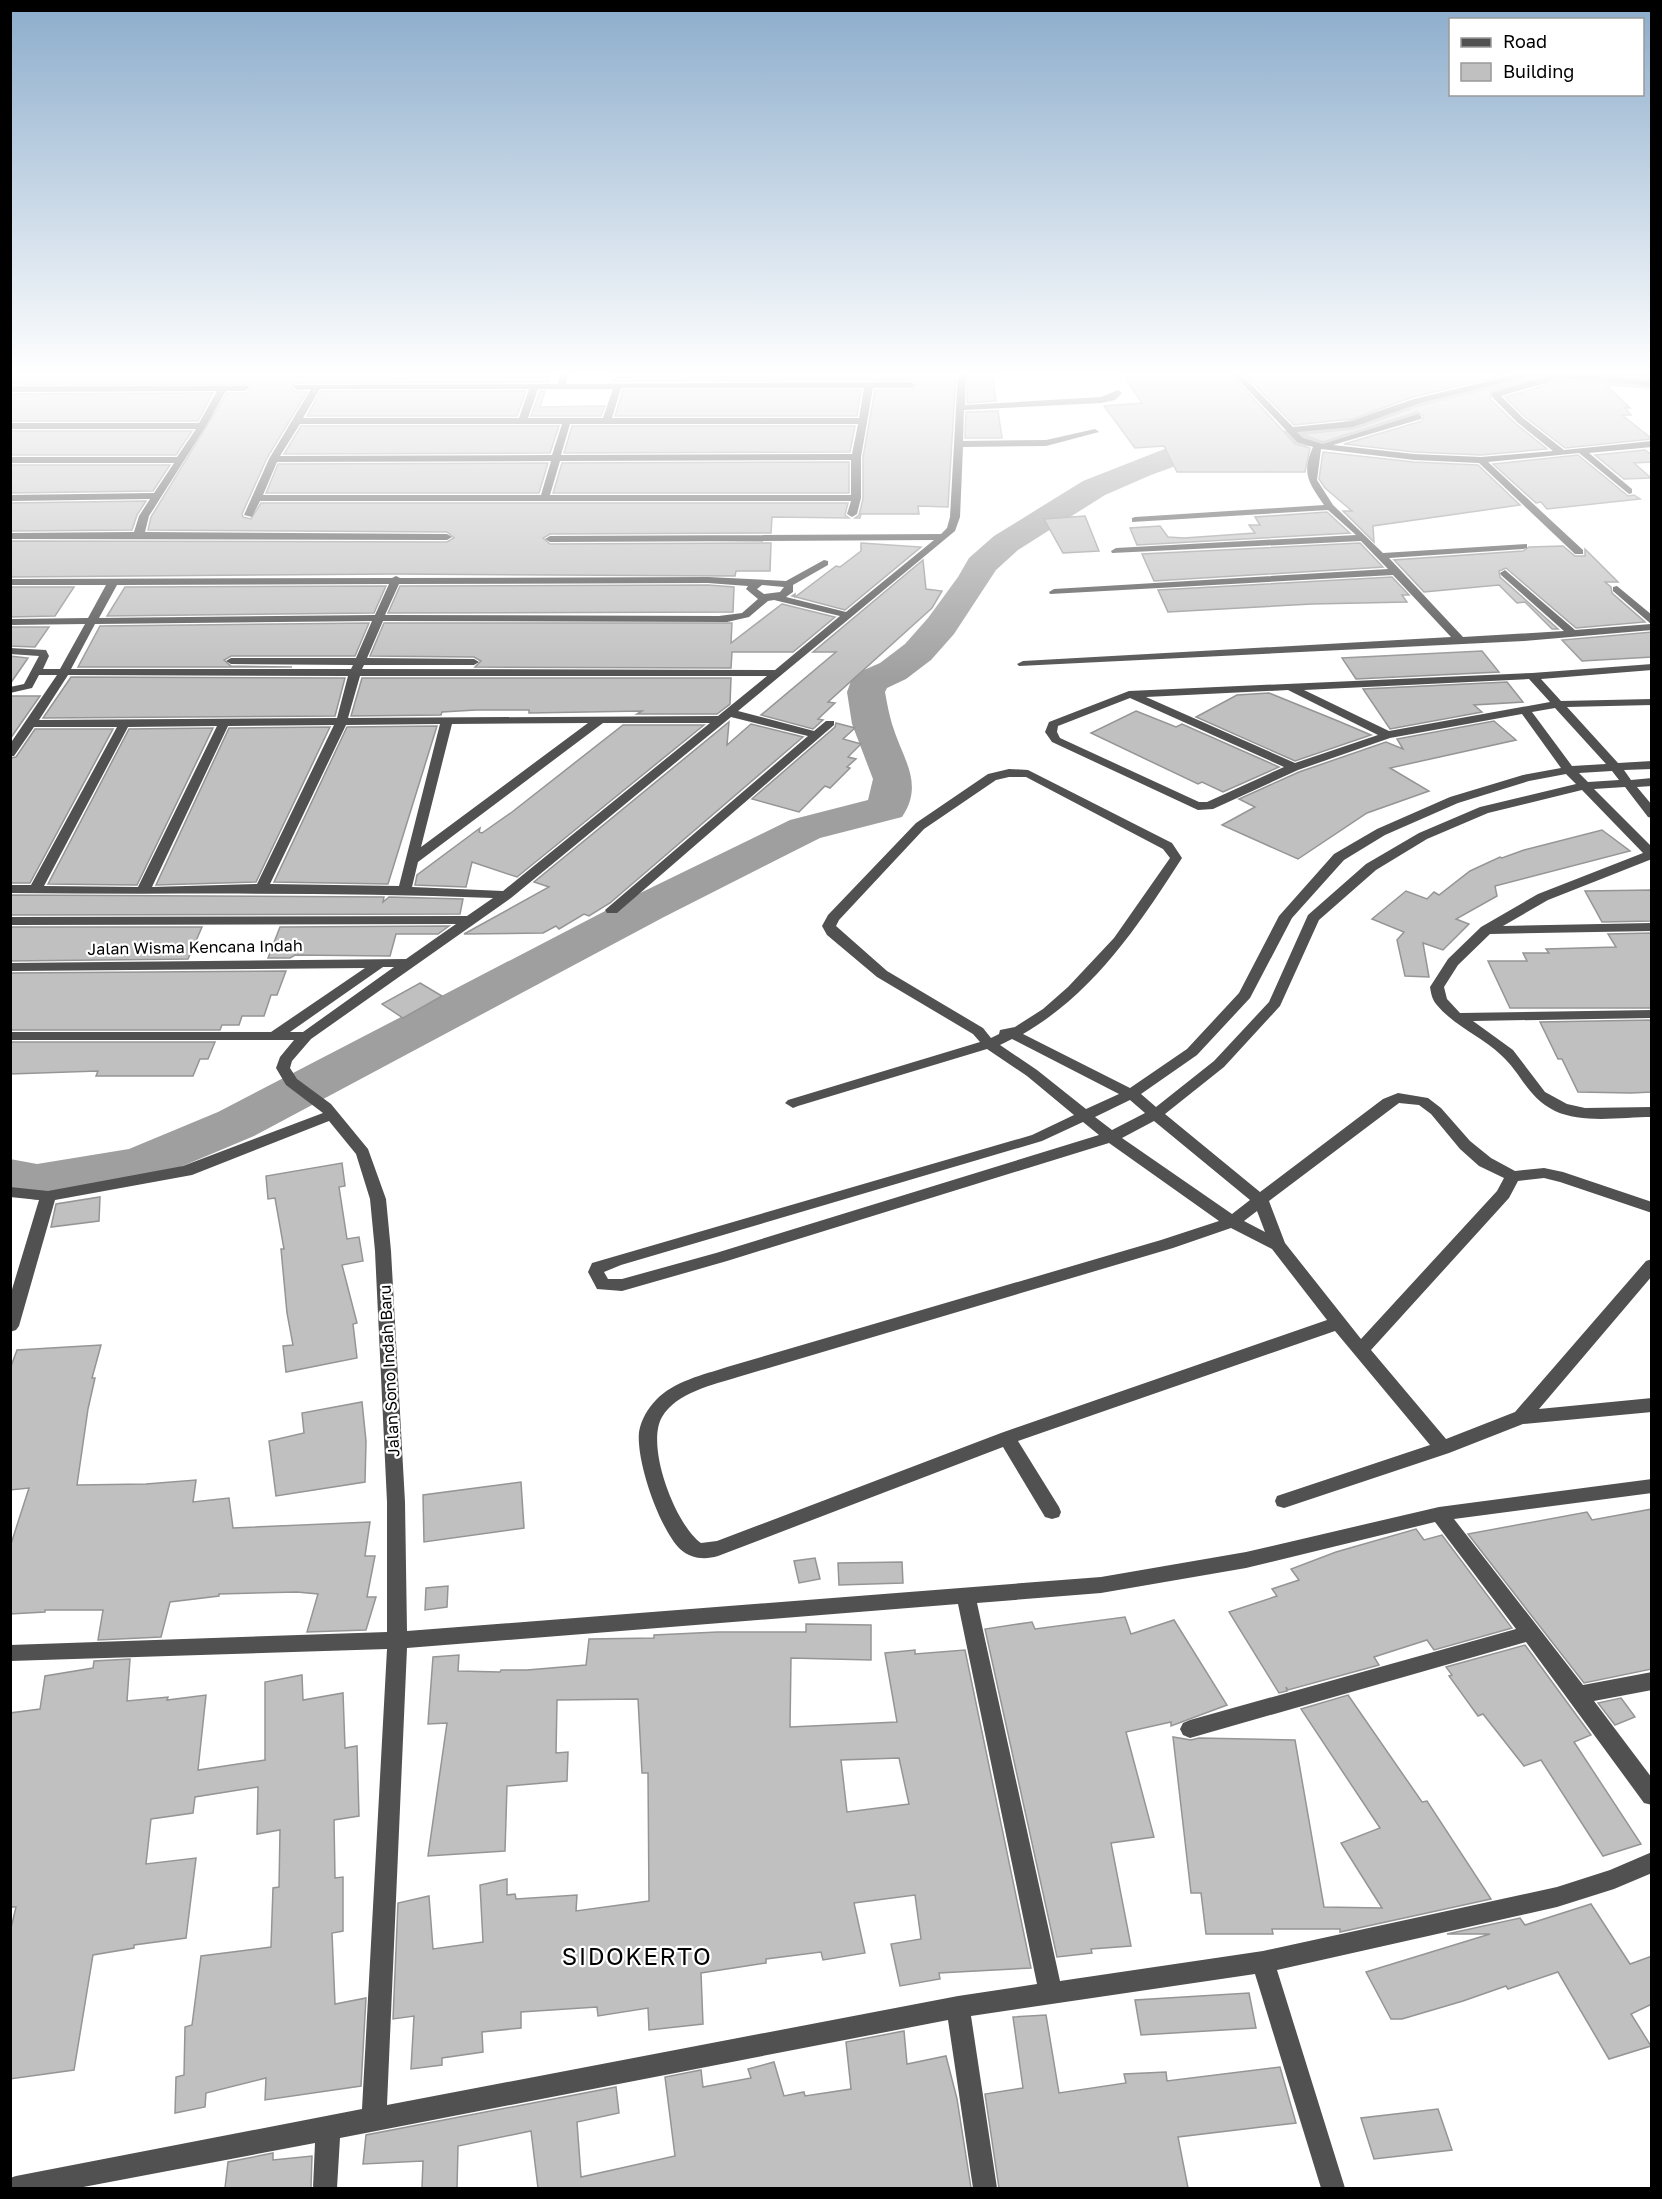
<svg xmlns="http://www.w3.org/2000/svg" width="1662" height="2199" font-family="'Golos Text',sans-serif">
<rect width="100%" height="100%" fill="#fff"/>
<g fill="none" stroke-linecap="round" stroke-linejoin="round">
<!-- river -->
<path fill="#9f9f9f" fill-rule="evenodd" d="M1524 372H1652V389L1552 382 1428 413 1340 442 1184 463 1151 475 1105 495 1018 550 996 570 954 634 931 660 906 679 887 688 885 692C887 703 889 714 892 724 902 758 925 783 902 817L820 838 664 917 254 1136 159 1176 37 1200 10 1195V1159L37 1164 129 1149 218 1112 632 897 790 820 868 800 873 779 852 724 847 692 851 681 857 673 880 663 905 644 928 618 958 577 969 558 994 536 1083 481 1167 448 1225 438 1336 424 1408 401Z"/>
</g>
<!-- building -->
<g fill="#c0c0c0" stroke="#959595" stroke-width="1.5" fill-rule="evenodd">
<path d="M10 372H551L548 382 294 383 291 388 296 392H307L267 458 242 514 243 517 251 519 261 503H848L845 515 849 518 772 517 771 533 550 534 543 538 550 544 771 543 770 571H736L735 576 395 574 10 577V541L447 542 454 538 447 532 148 530 151 517 227 393H246L251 389 250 385 10 384Z"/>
<path d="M614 372H956L948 507 918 506 919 514H861L860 518H855L859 515 863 499V457L875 390H912L918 385 913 380 612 381Z"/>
<path d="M968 372H992L996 401 967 403Z"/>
<path d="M1121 372H1229L1295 444 1310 448 1305 472H1177L1164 446 1135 448 1104 406 1142 403Z"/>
<path d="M1242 372H1499L1505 375 1413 397 1352 419 1294 425Z"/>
<path d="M1598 381 1603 382 1630 408H1625L1631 415H1622L1652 439 1565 448 1524 416 1505 397 1553 383Z"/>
<path d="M1517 382 1491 391 1490 399 1516 424 1547 449 1481 455 1414 452 1344 444 1422 421 1424 416 1417 412 1323 442 1302 434 1354 429 1421 405Z"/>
<path d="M623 390H861L857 416H615Z"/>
<path d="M321 391H526L517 416H307Z"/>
<path d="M540 391H545L540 407 605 406 601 416H531Z"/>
<path d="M213 393 198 421H10V394Z"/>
<path d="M998 411 1002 438H965L966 412Z"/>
<path d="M301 426H559L550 453 284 454Z"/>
<path d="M572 426H855L850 452 564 453Z"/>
<path d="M10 431H192L176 455H10Z"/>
<path d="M1645 450 1652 455V462L1634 463 1651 478 1624 479 1595 455Z"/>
<path d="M1323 452 1414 462 1478 465 1520 505 1373 526 1374 542 1343 511H1352L1325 488 1319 479Z"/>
<path d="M1578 455 1628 496 1634 495 1640 499 1547 509 1541 502 1536 503 1493 464Z"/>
<path d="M849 462V493H553L562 463Z"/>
<path d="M548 463 539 493H266L278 464Z"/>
<path d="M10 465H170L153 491 10 493Z"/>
<path d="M146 501 137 515 132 530 10 531V503Z"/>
<path d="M1327 512 1350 533 1137 545 1130 528 1160 526 1168 537 1184 538 1255 533 1249 525H1260L1255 517Z"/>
<path d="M1085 516 1099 551 1063 553 1044 519Z"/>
<path d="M861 543 921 547 845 610 792 596 795 594V597L836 566 840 567 861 551Z"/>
<path d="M1360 543 1383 567 1154 581 1142 554Z"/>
<path d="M1563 546 1575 556H1585V549L1618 582H1605L1611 587 1612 593 1645 622 1576 628 1506 568 1499 571 1500 577 1558 629H1552L1525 602 1517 603 1499 585 1424 592 1394 560 1523 551 1529 547Z"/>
<path d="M923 560 926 589 942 591 932 608 828 702 835 703 818 719 823 720 813 729 761 715 836 652H813Z"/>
<path d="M1392 577 1409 595H1402L1407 602 1312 604 1168 612 1158 590Z"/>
<path d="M708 585 734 587 733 612 388 613 400 586Z"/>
<path d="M386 586 374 613 107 616 125 587Z"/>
<path d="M10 587H74L55 616 10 617Z"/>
<path d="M782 604 835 617 793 652H732L731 668 475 667 481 661 474 657 370 656 384 623H732L731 643Z"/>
<path d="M369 623 355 656H231L224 660 231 666 292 667H78L100 626Z"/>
<path d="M10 627H49L35 647 10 646Z"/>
<path d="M1652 632V657L1582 661 1562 640Z"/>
<path d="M1482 651 1499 672 1356 679 1342 658Z"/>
<path d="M10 656 28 658 10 684Z"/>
<path d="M71 677 345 678 335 716 43 718Z"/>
<path d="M362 678H731L730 704 717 714H637L642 711 529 713V710H476L442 712 441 715 351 716Z"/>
<path d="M1507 682 1523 702 1474 705 1482 712 1390 729 1363 689Z"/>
<path d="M1269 693 1338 721 1371 735 1295 761 1196 717 1237 695Z"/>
<path d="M10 696H40L10 739Z"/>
<path d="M1136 711 1176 727 1182 724 1279 767 1223 792 1202 782 1198 784 1091 733Z"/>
<path d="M1494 721 1516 740 1390 768 1429 791 1367 813 1298 859 1222 825 1255 807 1239 799 1299 772 1386 742 1403 749 1397 739Z"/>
<path d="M729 722 727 745 751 724 803 737 610 903 589 916 584 914 559 929 556 926 543 933 464 934 549 887 534 882Z"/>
<path d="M836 723 855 728 843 739 861 744 848 757 856 759 847 767 850 768 830 788 825 786 799 812 752 799 835 727Z"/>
<path d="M623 725H704L517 877 472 862 466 887 415 885 417 875 480 828 479 832 482 833 512 812Z"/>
<path d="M437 726 388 884 274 882 347 727Z"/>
<path d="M330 727 256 882 156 885 229 728Z"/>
<path d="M213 728 137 885 48 884 129 729Z"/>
<path d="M35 729H113L30 883H10V758L16 757Z"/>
<path d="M1602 830 1630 851 1495 886 1497 896 1456 919 1469 924 1443 950 1423 943 1429 977 1405 976 1397 940 1404 932 1372 919 1406 891 1427 899 1434 892 1439 895 1470 871 1500 857 1502 858 1524 850Z"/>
<path d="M1652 890V921L1602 922 1585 891Z"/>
<path d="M10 895 384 897 383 902 389 897 463 899 460 914 10 915Z"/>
<path d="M449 926 438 934H396L390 956 295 955 290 958H268L280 927Z"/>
<path d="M10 927H202L188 959 10 961Z"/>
<path d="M1652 933V1008H1510L1488 961H1527L1523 953H1549L1546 949 1616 947 1608 934Z"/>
<path d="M286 971 277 995H271L264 1016H242L239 1025H222L220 1030H10V973Z"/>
<path d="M420 983 442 996 403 1018 382 1004Z"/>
<path d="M1652 1020V1092L1631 1093 1578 1092 1562 1059H1558L1540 1022Z"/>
<path d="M10 1042H215L208 1059H200L193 1076H96L98 1071 10 1074Z"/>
<path d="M342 1163 345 1186 339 1187 347 1239 359 1237 363 1261 342 1265 357 1323 353 1324 357 1358 286 1372 283 1346 293 1345 287 1313 281 1249H284L275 1198 268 1199 266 1176Z"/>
<path d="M100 1197 99 1221 51 1227 56 1204Z"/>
<path d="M101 1345 92 1378H95L88 1409 77 1485 146 1484 196 1480 193 1502 229 1498 233 1528 370 1522 365 1556H375L367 1597H376L366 1630 307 1632 318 1594 297 1592 219 1594V1596L170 1602 161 1637 98 1640 103 1610H45V1612L10 1614V1547L29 1488 10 1490V1369L17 1350Z"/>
<path d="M362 1402 366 1441 365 1482 276 1496 269 1441 304 1433 302 1413Z"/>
<path d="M521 1482 524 1528 424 1542 423 1495Z"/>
<path d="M1652 1509V1669L1584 1683 1468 1534 1587 1512 1592 1520Z"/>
<path d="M1416 1529 1424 1540 1442 1535 1512 1628 1434 1650 1427 1640 1374 1657 1379 1665 1288 1690 1286 1687 1287 1691 1279 1693 1229 1612 1277 1596 1272 1589 1299 1580 1291 1569 1336 1552Z"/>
<path d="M815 1558 820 1579 799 1583 794 1561Z"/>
<path d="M902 1562 903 1583 839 1585 838 1563Z"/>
<path d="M448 1586 447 1607 425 1610 426 1588Z"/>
<path d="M1125 1617 1131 1634 1174 1620 1227 1705 1171 1726V1722L1126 1732 1154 1837 1111 1843 1131 1946 1091 1949 1092 1953 1057 1957 985 1629 1032 1622 1035 1629Z"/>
<path d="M806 1624 871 1625V1660L791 1658 790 1727 897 1722 885 1653 915 1650V1654L965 1650 1031 1968 939 1973 940 1979 900 1986 891 1944 921 1939 915 1895 854 1903 865 1953 823 1960 821 1952 766 1959V1963L701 1973 703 2024 649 2030 648 2008 598 2016 597 2007 521 2012V2028L482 2032 483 2052 442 2058V2065L411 2069 414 2016 393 2019 398 1903 429 1896 433 1949 483 1942 480 1885 507 1879V1895L515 1894 516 1899 577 1895 576 1911 649 1901 648 1773H642L638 1699 557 1700 556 1753 568 1752 567 1781 507 1786 505 1851 428 1856 447 1723 428 1724 433 1657 459 1655 458 1671 500 1672 501 1670H527L586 1665 589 1639 654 1638V1635L718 1632H806ZM899 1758 909 1804 847 1812 841 1760Z"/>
<path d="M1525 1645 1591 1735 1574 1742 1641 1844 1603 1856 1541 1760 1524 1766 1483 1714 1478 1716 1449 1676 1452 1675 1446 1667Z"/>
<path d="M130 1659 127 1701 168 1697 167 1700 206 1695 198 1770 265 1760V1682L302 1675 303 1700 343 1693 345 1748 357 1746 359 1816 334 1820 335 1878 343 1877V1931L332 1933 335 2004 366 1998 361 2086 265 2100 266 2078 206 2093 205 2107 175 2113 176 2077 184 2075 185 2027 192 2025 201 1956 271 1947 273 1888 279 1887 280 1830 257 1834 258 1787 195 1797 193 1813 151 1819 146 1864 196 1858 186 1938 134 1945V1948L93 1955 74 2070 10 2079V1932L16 1907H10V1713L40 1709 45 1676 93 1668 94 1661Z"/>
<path d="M1348 1695 1422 1802 1427 1801 1491 1899 1340 1932V1929H1272L1273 1934H1206L1201 1893H1191L1173 1737 1191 1740 1199 1738 1295 1740 1324 1907 1382 1908 1341 1843 1380 1828 1301 1709Z"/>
<path d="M1621 1698 1635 1717 1615 1725 1598 1703Z"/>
<path d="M1591 1904 1630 1964 1652 1956V2004L1631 2014 1651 2046 1609 2059 1558 1972 1508 1989 1506 1986 1463 2001 1402 2019H1391L1366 1972 1490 1934H1447L1520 1918 1525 1925Z"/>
<path d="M1249 1993 1256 2028 1141 2035 1135 2000Z"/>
<path d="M1046 2015 1059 2093 1126 2083 1124 2074 1166 2072 1167 2081 1280 2067 1296 2123 1178 2137 1188 2188H999L985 2094 1023 2088 1013 2017Z"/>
<path d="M904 2031 907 2064 946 2056 957 2099 971 2188H538L531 2131 458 2146 457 2188H422L423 2161 363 2164 366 2135 616 2087 619 2113 577 2122 581 2177 675 2156 665 2077 701 2070 703 2087 751 2078 748 2069 774 2062 784 2096 804 2092 805 2096 851 2089 846 2042Z"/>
<path d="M1438 2109 1452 2150 1374 2159 1361 2118Z"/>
<path d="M273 2153V2160L312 2156 311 2188H225L228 2162Z"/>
</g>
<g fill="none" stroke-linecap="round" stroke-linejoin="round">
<!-- minor -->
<g fill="#515151" fill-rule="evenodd">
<path d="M561 372H569L566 384 912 382 916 385 912 388H873L861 457V498L857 514 852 517 847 514 851 501H260L252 517 244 515 269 459 311 389 297 390 293 387 294 385 558 384ZM621 388H864L859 418H612ZM320 389H529L519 418H303ZM538 389H613L603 418H528ZM300 424H562L552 455 280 456ZM570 424H858L852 454 561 455ZM851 460V495H550L560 461ZM551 461 541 495H263L277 462Z"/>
<path d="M958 372H966L965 405 1101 397 1118 390 1122 393 1115 400 1101 403 964 410 963 441 1046 440 1095 429 1099 432 1046 446 963 447 960 517 955 531 738 711 814 731 826 721H834V725L617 913H607L605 910 808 736 731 717 511 898 311 1039 292 1061 290 1068 297 1079 331 1104 368 1149 386 1199 391 1251 405 1502 407 1631 1101 1577 1246 1552 1439 1507 1652 1479V1493L1454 1519 1583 1685 1652 1672V1690L1594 1701 1652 1778V1805L1644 1803 1526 1642 1190 1738 1183 1735 1180 1729 1183 1723 1190 1720 1516 1629 1435 1522 1246 1568 1101 1593 977 1603 1060 1981 1263 1951 1557 1887 1610 1870 1652 1852V1873L1614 1889 1557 1907 1277 1970 1345 2188H1321L1255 1974 971 2016 997 2188H973L948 2020 340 2138 337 2188H313L315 2143 78 2188H10V2178L16 2176 362 2109 387 1649 10 1661V1645L387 1632V1502L375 1251 370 1199 356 1154 329 1121 192 1175 55 1200 19 1326 16 1330 10 1332V1296L39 1200 10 1197V1187L48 1191 183 1166 323 1113 286 1085 276 1068 280 1057 294 1040H10V1032H271L365 968 10 971V963L406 959 456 924 10 925V917L467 916 493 898C332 891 171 895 10 893V885H31L117 727H34L14 756H10V744L57 675H39L32 688 10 693V687L24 684 39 656 10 654V648L46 650 49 656 43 669H60L85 624 10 625V619L88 618 106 585H10V579L392 578 396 576 400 578 708 577 786 581 824 560 828 561V565L793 585V592L786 597 846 612 934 540 550 542 545 539 550 536 941 534 947 528 950 517ZM708 583 748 586 746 589 758 599 742 613 719 616 385 615 399 584ZM389 584 375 615 99 618 117 585ZM762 585 784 587 780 592 764 594 757 589ZM774 600 840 616 775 670 362 669 364 665H474L479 662 474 659 367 658 383 621 727 622 749 617 768 601ZM372 621 356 658H231L226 661 231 664 353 665 351 669H71L95 624ZM68 675 348 676 337 718 39 720ZM360 676H767L718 716 348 718ZM588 723 421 847 452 724ZM603 723H710L503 891 412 887 418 862ZM440 724 399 886 270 884 346 725ZM334 725 257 884 152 887 228 726ZM217 726 138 887 44 886 128 727ZM383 967H394L303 1032H290ZM958 1604 1037 1984 958 1996 387 2105 407 1648Z"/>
<path d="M1231 372H1239L1293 427 1352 421 1414 399 1527 372H1540L1539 374 1420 403 1353 427 1297 432 1303 438 1323 444 1418 414 1422 417 1421 419 1333 445 1414 454 1481 457 1553 451 1517 422 1492 397V393L1557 373H1597L1652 382V387L1597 379H1558L1501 396 1523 418 1564 450 1652 441V447L1589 453 1632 489V493L1629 494 1579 453 1488 462 1583 550V554H1575L1479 463 1414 460 1321 449 1317 480 1333 505 1383 553 1527 544V548L1523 549 1389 558 1463 637 1564 631 1501 575 1500 573 1505 570 1575 630 1651 624 1613 591V587L1617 586 1652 615V630L1524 641 1019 666 1017 664 1023 661 1451 637 1393 575 1050 594 1049 592 1054 589 1388 569 1361 541 1112 553 1111 551 1116 548 1356 535 1328 510 1132 522V518L1135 517 1324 505C1309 483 1301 474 1313 447L1297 442Z"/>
<path d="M10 386H248L249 388 245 391H226L206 426 149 516 145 532 447 534 452 537 447 540 10 539V533L134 532 139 516 150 499 10 501V495L154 493 174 463H10V457H177L196 429H10V423H199L217 391 10 392Z"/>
<path d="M1652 664V670L1541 679 1561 701 1652 699V705L1567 707 1618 763 1652 761V769L1624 770 1631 780 1652 778V786L1637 787 1652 805V818L1648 817 1625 787 1594 789 1652 847V859L1548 900 1503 926 1652 923V931L1490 934 1458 965 1444 987 1447 999 1460 1013 1652 1010V1018L1473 1021 1513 1050 1545 1092 1567 1104 1585 1108 1652 1107V1117C1622 1117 1583 1124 1555 1111 1527 1097 1522 1074 1501 1055 1481 1036 1454 1026 1436 1004 1432 999 1431 993 1430 987L1448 959 1481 927 1538 894 1643 853 1582 790 1488 813 1427 839 1376 870 1319 920 1280 1006 1224 1067 1165 1114 1260 1192 1383 1099 1398 1093 1428 1098 1441 1108 1470 1141 1491 1158 1515 1171 1544 1168 1563 1172 1652 1202V1213L1560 1182 1544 1178 1518 1181 1509 1198 1371 1350 1446 1439 1515 1412 1646 1261 1652 1259V1276L1539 1409 1652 1398V1412L1523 1424 1449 1453 1284 1508 1277 1506 1275 1501 1277 1496 1430 1445 1335 1331 1018 1441 1059 1507 1061 1512 1059 1517 1052 1519 1045 1517 1003 1447 718 1556C705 1560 691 1559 680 1549 659 1528 636 1461 639 1432 641 1420 648 1408 656 1400 674 1381 703 1375 727 1367L1161 1240 1219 1221 1109 1143 727 1261 622 1291 597 1289 588 1272 592 1263 1032 1135 1074 1115 1027 1076 987 1049 798 1106 793 1108 785 1103 788 1100 980 1042 973 1034 877 977 827 935 822 926 828 915 916 823 988 774 1009 769 1028 770 1172 843 1182 858C1139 925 1094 993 1023 1034L1130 1088 1187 1049 1239 993 1279 916 1334 854 1377 829 1450 797 1523 775 1561 768 1522 714 1390 738 1298 770 1213 809 1198 810 1052 742 1045 732 1049 722 1129 691 1532 673ZM1529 679 1550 702 1389 731 1304 690ZM1288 690 1378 735 1295 763 1146 697ZM1130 698 1284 767 1207 802H1199L1060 738 1057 732 1058 726ZM1555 708 1606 764 1572 766 1532 712ZM1612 771 1619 780 1588 782 1579 773ZM1566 774 1576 784 1480 807 1419 833 1366 864 1308 915 1269 1002 1214 1061 1156 1107 1141 1094 1197 1055 1250 998 1292 918 1344 860 1385 835 1458 803 1529 781ZM1009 777H1026L1163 849 1170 858 1114 938 1068 987 1043 1009 1015 1027 1000 1030 999 1034 991 1038 983 1028 887 971 836 926 839 920 924 829 996 780ZM1012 1039 1119 1094 1086 1109 1037 1070 1000 1045ZM1130 1100 1145 1113 1112 1130 1095 1117ZM1399 1103 1419 1105 1431 1114 1460 1149 1479 1166 1504 1178 1497 1191 1361 1339 1285 1243 1269 1201ZM1154 1121 1250 1200 1232 1214 1122 1138ZM1083 1122 1099 1135 716 1253 622 1279H608L604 1272 621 1265 1042 1141ZM1257 1211 1265 1232 1244 1221ZM1231 1228 1272 1249 1327 1320 1001 1433 717 1541 701 1543C676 1526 645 1446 662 1417 677 1392 713 1385 738 1377L1173 1248Z"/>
</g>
</g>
<!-- sky -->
<linearGradient id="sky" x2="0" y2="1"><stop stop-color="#8baccb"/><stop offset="0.55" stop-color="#fff"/><stop offset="1" stop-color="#fff" stop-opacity="0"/></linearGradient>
<rect width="1662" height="679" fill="url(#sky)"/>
<g text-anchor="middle" stroke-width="4.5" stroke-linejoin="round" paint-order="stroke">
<!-- street labels -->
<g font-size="16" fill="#000" stroke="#fff">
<text transform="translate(195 947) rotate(-1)" y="6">Jalan Wisma Kencana Indah</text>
<text transform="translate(389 1371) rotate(-93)" y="6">Jalan Sono Indah Baru</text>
</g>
<!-- near-quarter labels -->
<g font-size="24" letter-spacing="1.5" fill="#000" stroke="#fff">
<text x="637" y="1965">SIDOKERTO</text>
</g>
</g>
<!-- border -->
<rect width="1662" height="2199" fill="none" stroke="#000000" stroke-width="24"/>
<!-- legend -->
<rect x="1449" y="18" width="195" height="78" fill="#ffffff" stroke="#999999" stroke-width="1.5"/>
<rect x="1461" y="38" width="30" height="9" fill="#515151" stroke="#999999" stroke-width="1.5"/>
<text x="1503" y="48" font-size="18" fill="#000000">Road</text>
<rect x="1461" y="63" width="30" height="18" fill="#c0c0c0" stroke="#999999" stroke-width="1.5"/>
<text x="1503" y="78" font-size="18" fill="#000000">Building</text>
</svg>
